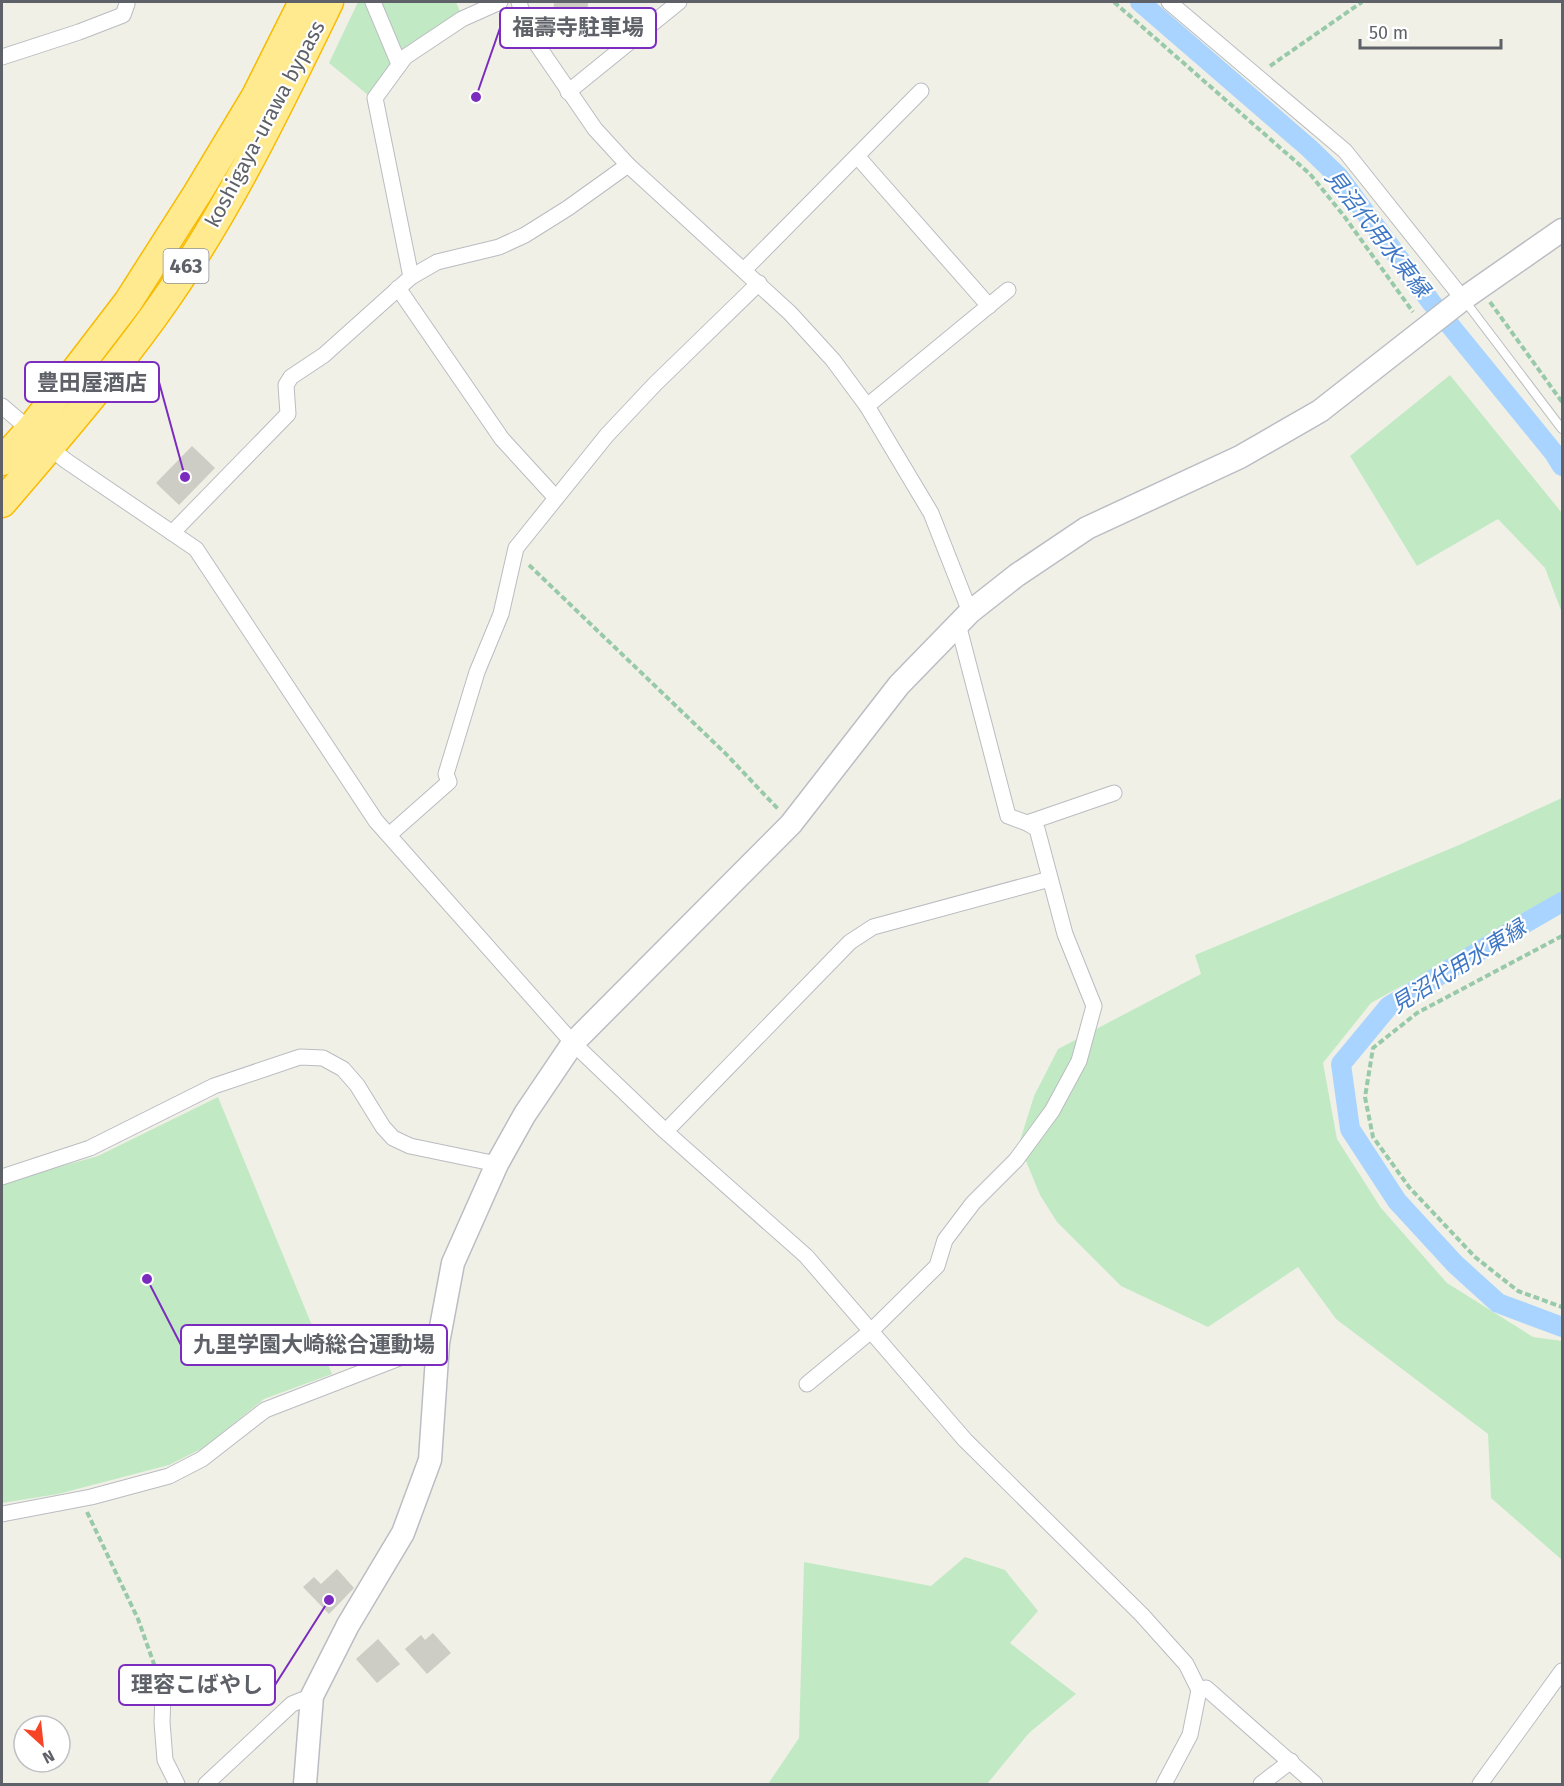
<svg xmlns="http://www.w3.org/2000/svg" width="1564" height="1786" font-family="'Fira Sans','Noto Sans JP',sans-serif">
<rect width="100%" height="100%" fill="#f1f0e7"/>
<!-- green -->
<g fill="#c1eac4">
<path d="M358 2H456L461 14 401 51 368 95 329 63Z"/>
<path d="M1450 375 1562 513V613L1545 568 1498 519 1417 566 1350 456Z"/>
<path d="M1562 798V896L1371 1003 1323 1063 1337 1139 1381 1208 1447 1283 1533 1337 1562 1341V1560L1491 1498 1488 1434 1336 1319 1298 1267 1208 1327 1121 1286 1057 1222 1040 1195 1019 1144 1034 1096 1058 1049 1201 974 1195 955 1459 845Z"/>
<path d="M218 1097 332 1374 264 1399 203 1448 169 1465 58 1494 2 1503V1183L98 1156Z"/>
<path d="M965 1557 1005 1570 1038 1611 1010 1643 1076 1694 1029 1733 987 1784H768L799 1738 804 1562 931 1586Z"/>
</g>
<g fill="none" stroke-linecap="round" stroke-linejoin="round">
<!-- canal -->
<g stroke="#a9d4ff" stroke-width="20">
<path d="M1140 2 1309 148 1339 177 1431 302 1554 453 1562 466"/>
<path d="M1562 902 1527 922 1389 1006 1341 1064 1350 1129 1397 1201 1455 1264 1498 1303 1562 1327"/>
</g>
</g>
<!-- building -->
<g fill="#cecdc5">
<path d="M554 2H588L585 46 551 42Z"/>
<path d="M192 446 215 468 179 505 156 483Z"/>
<path d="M337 1569 354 1588 329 1614 303 1587 314 1577 321 1584Z"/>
<path d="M433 1633 451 1653 427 1674 405 1649 421 1635 425 1640Z"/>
<path d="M378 1639 400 1664 377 1683 356 1659Z"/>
</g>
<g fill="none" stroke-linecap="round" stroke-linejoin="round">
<!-- lane casing -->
<g stroke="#b9bcc1" stroke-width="10">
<path id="lane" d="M1465 301 1562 429"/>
</g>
<!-- street casing -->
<g stroke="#b9bcc1" stroke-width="17">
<g id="street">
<path d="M373 2 399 64"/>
<path d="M519 2 527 30 595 129 628 165 790 313 833 360 867 406 931 513 970 612"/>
<path d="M1169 2 1345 151 1463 299"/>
<path d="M2 57 79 32 123 15 127 4"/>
<path d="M568 92 679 2"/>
<path d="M857 156 989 306"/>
<path d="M744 270 921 91"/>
<path d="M411 277 375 98 405 57 462 19 500 2"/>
<path d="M398 288 502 439 556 498"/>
<path d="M2 406 65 460 196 549 376 821 573 1043 665 1131 806 1256 965 1440 1142 1615 1186 1664 1199 1690 1190 1735 1164 1784"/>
<path d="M867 406 1008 290"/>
<path d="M172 533 288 414 286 385 291 377 324 355 411 277 437 262 499 247 525 235 568 208 628 165"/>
<path d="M958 624 1008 816 1027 823 1114 793"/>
<path d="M389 835 449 782 446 774 477 672 501 614 516 548 607 435 655 384 759 283"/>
<path d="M666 1131 850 942 873 927 1050 879"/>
<path d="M2 1177 90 1148 214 1086 300 1057 323 1058 343 1069 357 1085 383 1127 393 1138 410 1146 497 1164"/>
<path d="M807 1384 871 1331 937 1266 945 1240 973 1203 1016 1160 1052 1111 1079 1061 1094 1006 1065 934 1037 829 1027 823"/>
<path d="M2 1514 91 1497 169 1476 202 1459 265 1410 438 1343"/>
<path d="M1199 1690 1206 1688 1315 1784"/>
<path d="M163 1696 162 1722 165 1760 177 1784"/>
<path d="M206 1784 292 1704 312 1696"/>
<path d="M1261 1784 1291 1761"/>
<path d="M1480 1784 1562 1671"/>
</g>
</g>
<!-- secondary casing -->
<g stroke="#babdc3" stroke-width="25">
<path id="secondary" d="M305 1784 312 1696 348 1625 403 1533 430 1460 438 1343 453 1263 497 1164 525 1114 573 1043 791 824 899 685 970 612 1017 575 1087 528 1240 457 1320 411 1463 299 1562 230"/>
</g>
<!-- highway casing -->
<g stroke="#f8bb00" stroke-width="31">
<g id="highway">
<path d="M2 461 30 430 128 302 197 194 256 96 303 2"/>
<path d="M2 503C54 442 107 381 154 316 225 218 277 109 329 2"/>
</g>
</g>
<!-- path -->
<g stroke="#98caaa" stroke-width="4" stroke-dasharray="6 3" stroke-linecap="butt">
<path d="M1114 2 1310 174 1344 216 1413 312"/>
<path d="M1270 66 1362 2"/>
<path d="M1490 302 1562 402"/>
<path d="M529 565 725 753 778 809"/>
<path d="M1562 936 1417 1013 1373 1048 1365 1097 1373 1137 1409 1187 1475 1257 1518 1291 1562 1307"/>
<path d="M87 1512 138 1619 160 1681"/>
</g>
<!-- lane -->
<use href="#lane" stroke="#fff" stroke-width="8"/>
<!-- street -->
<use href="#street" stroke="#fff" stroke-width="15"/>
<!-- secondary -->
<use href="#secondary" stroke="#fff" stroke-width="22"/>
<!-- highway -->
<use href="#highway" stroke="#ffea90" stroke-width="28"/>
</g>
<g text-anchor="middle" stroke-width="4.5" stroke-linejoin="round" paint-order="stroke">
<!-- shield labels -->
<rect fill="#fff" stroke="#8e9195" stroke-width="1.5" x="163.5" y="249" width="45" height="34" rx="4.5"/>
<g font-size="20" font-weight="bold" fill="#5e6268">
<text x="186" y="273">463</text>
</g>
<!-- street labels -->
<g font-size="21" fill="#5e6268" stroke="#fff">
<text transform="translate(265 124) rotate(-62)" y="7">koshigaya-urawa bypass</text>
</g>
<!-- water labels -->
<g font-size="22" font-style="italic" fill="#3e77c5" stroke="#fff">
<text transform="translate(1378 233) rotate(52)" y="8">見沼代用水東縁</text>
<text transform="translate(1458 966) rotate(-32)" y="8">見沼代用水東縁</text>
</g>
</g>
<!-- callouts -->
<path fill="none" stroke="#7b2cbf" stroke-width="2" d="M476 97L500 28M185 477L159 382M147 1279L181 1345M329 1600L275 1685"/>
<g fill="#7b2cbf" stroke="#fff" stroke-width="2">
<circle cx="476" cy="97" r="6"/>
<circle cx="185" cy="477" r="6"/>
<circle cx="147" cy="1279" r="6"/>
<circle cx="329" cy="1600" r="6"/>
</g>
<g fill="#fff" stroke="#7b2cbf" stroke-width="2">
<rect x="500" y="8" width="156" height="40" rx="6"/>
<rect x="25" y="362" width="134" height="40" rx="6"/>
<rect x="181" y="1325" width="266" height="40" rx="6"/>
<rect x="119" y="1665" width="156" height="40" rx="6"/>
</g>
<g font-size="22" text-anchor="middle" font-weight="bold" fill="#5e6268">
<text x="578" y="35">福壽寺駐車場</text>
<text x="92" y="390">豊田屋酒店</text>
<text x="314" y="1352">九里学園大崎総合運動場</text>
<text x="197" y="1692">理容こばやし</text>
</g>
<!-- border -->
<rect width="1564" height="1786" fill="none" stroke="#5e6268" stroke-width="6"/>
<!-- north arrow -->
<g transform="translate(42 1744) rotate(153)"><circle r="28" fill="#ffffff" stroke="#bfc0c3" stroke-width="1.5"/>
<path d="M0-4.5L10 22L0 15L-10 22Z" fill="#f84426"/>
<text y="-9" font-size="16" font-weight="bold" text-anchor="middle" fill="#5e6268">N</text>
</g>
<!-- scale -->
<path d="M1360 39v9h141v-9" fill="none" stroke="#5e6268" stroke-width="3"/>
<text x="1369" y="39" font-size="18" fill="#5e6268" stroke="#ffffff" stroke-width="4.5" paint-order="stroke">50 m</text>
</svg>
